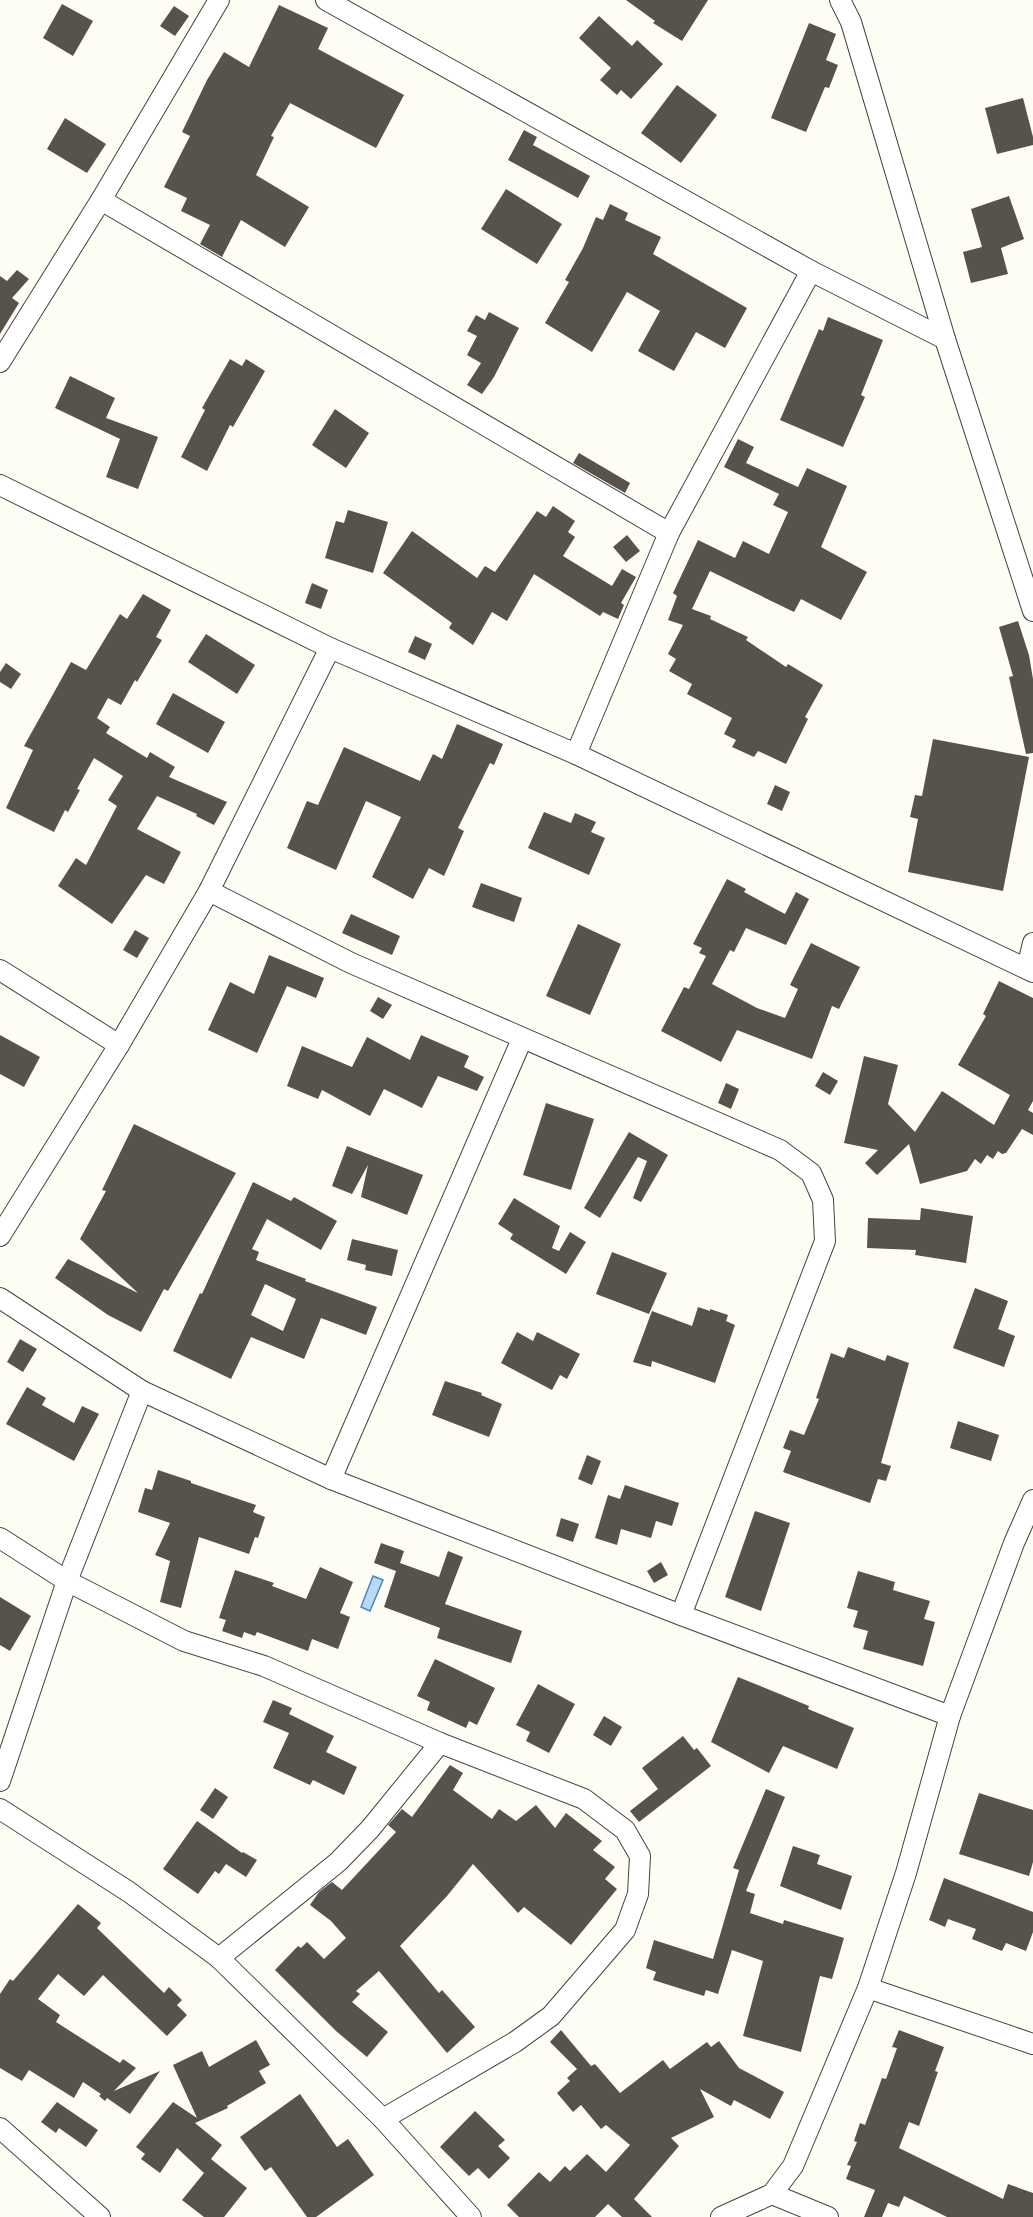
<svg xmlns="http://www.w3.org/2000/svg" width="1033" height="2217" font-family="'Playfair Display',serif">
<rect width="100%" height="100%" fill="#fefdf4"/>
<!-- water -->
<path fill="#bbd9f4" stroke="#4588c7" stroke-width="1.5" d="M373 1576 383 1580 370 1611 361 1607Z"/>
<!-- building -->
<g fill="#58524d" fill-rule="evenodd">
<path d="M626 0H708L682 41 653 23 655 21Z"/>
<path d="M62 4 93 21 73 56 43 38Z"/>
<path d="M279 5 328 28 318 49 404 95 376 148 290 103 271 136 274 137 256 175 309 207 285 247 241 220 222 257 200 244 210 225 181 211 187 198 164 187 190 136 182 132 207 80 224 52 249 67Z"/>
<path d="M174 6 189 16 175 36 160 26Z"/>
<path d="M599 16 632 46 637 40 663 64 631 99 621 90 617 95 600 80 611 68 579 38Z"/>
<path d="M809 23 836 34 826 60 838 65 829 88 825 87 806 132 771 118Z"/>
<path d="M677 85 717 115 681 163 641 133Z"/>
<path d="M1023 98 1033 137V145L997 154 985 108Z"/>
<path d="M65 118 106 144 87 173 47 149Z"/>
<path d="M524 130 537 137 533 145 590 176 578 198 508 160Z"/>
<path d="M506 189 562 224 537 264 481 229Z"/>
<path d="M1009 196 1024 239 1001 248 1008 274 971 283 963 252 982 247 971 209Z"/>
<path d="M610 204 628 213 625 220 661 237 653 254 747 308 725 348 696 332 674 371 638 351 660 311 627 292 592 352 545 323 569 282 565 280 583 248 596 217 603 220Z"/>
<path d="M17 270 29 279 12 298 19 303 0 334V276L7 281Z"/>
<path d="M489 312 519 328 494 377 482 394 467 385 481 363 467 355 477 336 467 331 476 315 485 320Z"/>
<path d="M828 317 883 340 861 395 865 397 843 447 780 420 819 329 823 331Z"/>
<path d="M230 359 242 366 246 359 265 371 233 427 230 425 207 471 181 457 205 410 202 408Z"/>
<path d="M70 376 115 398 106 418 158 437 138 489 106 477 120 439 55 408Z"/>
<path d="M335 409 369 433 346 468 312 445Z"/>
<path d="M738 439 754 447 746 463 798 487 807 468 847 486 821 547 867 572 841 620 801 599 794 612 710 571 692 609 711 616 710 619 748 637 746 640 786 667 788 664 823 685 805 717 808 719 786 764 758 751 754 757 732 747 736 740 724 734 732 718 687 694 692 684 669 671 676 659 668 654 683 625 668 620 677 596 673 593 698 540 735 558 743 541 769 554 788 512 773 505 779 494 724 467Z"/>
<path d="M579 453 630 483 625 493 573 463Z"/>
<path d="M553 506 575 521 568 532 575 537 563 556 612 586 622 569 636 577 621 603 624 605 618 619 603 612 600 616 534 574 507 621 492 612 473 645 449 628 452 623 383 573 412 531 477 578 485 566 495 572 537 511 546 517Z"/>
<path d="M348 510 388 522 373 573 325 558 336 521 344 523Z"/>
<path d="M627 535 640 551 626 562 613 547Z"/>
<path d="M312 583 328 590 321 609 305 603Z"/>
<path d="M143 594 171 610 156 637 162 640 137 682 135 680 121 705 108 698 97 718 110 727 106 733 147 758 150 752 175 767 169 777 227 802 214 825 196 816 197 814 157 796 137 829 181 852 164 884 146 875 112 924 58 886 76 858 86 865 117 806 108 800 123 776 94 758 77 789 80 790 68 812 65 810 54 832 6 808 33 750 24 746 71 662 86 670 120 614 127 619Z"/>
<path d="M1018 621 1029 655 1033 679V753L1026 754 1009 677 1013 676 999 627Z"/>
<path d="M206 634 255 665 237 694 188 662Z"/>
<path d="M415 636 432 644 425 660 408 652Z"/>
<path d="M6 663 21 674 11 689 0 682V672Z"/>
<path d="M173 693 225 722 208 753 156 724Z"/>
<path d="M457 724 503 744 494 765 490 763 458 828 464 831 444 876 429 868 413 899 372 877 401 817 366 801 336 870 287 848 307 801 318 805 344 747 420 781 433 754 442 759Z"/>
<path d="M933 739 1029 757 1003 891 908 872 918 819 910 817 915 795 922 796Z"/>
<path d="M775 785 790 792 782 811 767 804Z"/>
<path d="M544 812 571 823 575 813 596 822 591 832 605 838 589 875 528 848Z"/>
<path d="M727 879 746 889 744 892 785 914 796 892 809 899 786 945 746 928 734 952 730 950 712 984 757 1008 785 1018 798 989 790 985 811 943 860 967 839 1009 832 1006 812 1059 737 1030 721 1062 661 1031 684 987 689 989 706 956 699 953 702 948 693 944Z"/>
<path d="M481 883 522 898 514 922 472 907Z"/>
<path d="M351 914 400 936 392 955 342 933Z"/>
<path d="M578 924 621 944 590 1015 546 996Z"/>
<path d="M135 930 149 938 137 958 123 950Z"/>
<path d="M269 955 324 978 316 998 287 986 257 1053 208 1030 230 982 254 994Z"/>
<path d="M999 981 1033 998V1101L1028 1110 1033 1113V1135L1022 1129 1006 1153 1002 1154 998 1151 993 1159 987 1155 981 1164 975 1159 967 1171 920 1184 909 1144 877 1175 865 1163 878 1150 844 1143 864 1056 898 1065 888 1104 915 1132 942 1091 994 1125 1010 1095 958 1065 986 1016 983 1014Z"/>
<path d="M378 997 392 1005 383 1019 370 1011Z"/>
<path d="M0 1035 40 1057 24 1087 0 1074Z"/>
<path d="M421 1035 469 1056 464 1067 484 1077 477 1091 438 1076 422 1108 384 1089 370 1116 322 1090 318 1099 287 1086 302 1046 352 1067 367 1037 410 1060Z"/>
<path d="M823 1072 838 1081 830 1095 815 1086Z"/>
<path d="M726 1083 739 1089 731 1109 718 1103Z"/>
<path d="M546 1103 594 1119 571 1190 523 1175Z"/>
<path d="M134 1124 236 1173 168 1291 164 1289 141 1332 108 1315 55 1278 68 1259 138 1293 80 1239 106 1191 102 1190Z"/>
<path d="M629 1132 668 1155 641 1202 633 1198 647 1161 638 1157 600 1218 584 1208Z"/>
<path d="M347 1146 423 1175 407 1215 361 1197 368 1165 352 1194 332 1186Z"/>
<path d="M253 1182 291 1201 294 1197 337 1221 321 1250 267 1219 252 1249 259 1252 256 1260 306 1279 305 1281 377 1307 366 1335 321 1318 304 1359 251 1337 231 1379 173 1351 200 1293 202 1294ZM265 1284 296 1299 283 1331 251 1315Z"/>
<path d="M514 1198 560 1226 552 1248 559 1251 570 1232 586 1242 566 1274 510 1239 513 1234 498 1224Z"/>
<path d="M921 1208 973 1216 966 1263 915 1255 916 1250 867 1248 868 1218 920 1220Z"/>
<path d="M352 1239 398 1250 392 1276 365 1270 366 1265 347 1260Z"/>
<path d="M612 1252 667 1273 649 1314 596 1294Z"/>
<path d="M975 1288 1008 1301 998 1329 1015 1336 1004 1367 953 1348Z"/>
<path d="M698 1307 710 1311V1309L728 1315 726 1321 735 1325 715 1383 652 1361 651 1367 633 1362 652 1311 692 1326Z"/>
<path d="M517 1332 533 1341 537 1332 580 1354 567 1379 560 1375 552 1390 501 1363Z"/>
<path d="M20 1339 37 1349 23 1372 7 1362Z"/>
<path d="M848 1347 885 1361 887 1355 909 1363 881 1463 891 1466 886 1481 878 1479 870 1503 783 1472 791 1451 783 1448 790 1430 804 1435 819 1399 816 1398 831 1353 844 1358Z"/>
<path d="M445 1381 482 1393 481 1395 502 1404 489 1437 432 1415Z"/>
<path d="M27 1387 46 1398 42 1405 74 1423 82 1406 99 1414 74 1461 6 1424Z"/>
<path d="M958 1421 999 1435 991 1461 950 1448Z"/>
<path d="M587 1455 601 1461 592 1485 578 1479Z"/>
<path d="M158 1470 191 1481V1483L256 1505 253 1512 265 1517 258 1538 255 1537 249 1554 199 1537 181 1608 160 1602 170 1561 155 1555 170 1523 138 1512 145 1488 152 1490Z"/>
<path d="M625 1485 679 1503 672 1526 656 1521 651 1538 621 1529 617 1545 595 1538 608 1495 620 1499Z"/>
<path d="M755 1511 790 1523 761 1611 725 1597Z"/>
<path d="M561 1518 579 1524 573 1542 556 1536Z"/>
<path d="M381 1543 404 1551 400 1563 439 1577 448 1551 463 1557 445 1604 522 1631 511 1663 437 1638 440 1628 384 1607 396 1571 374 1563Z"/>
<path d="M661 1562 668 1575 654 1583 647 1571Z"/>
<path d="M320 1567 353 1582 340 1613 350 1617 338 1649 312 1639 308 1651 257 1632 255 1636 244 1632 242 1638 222 1631 226 1620 219 1618 235 1570 274 1583 272 1586 306 1599Z"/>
<path d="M858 1571 895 1582 893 1590 930 1601 924 1619 935 1622 923 1666 863 1649 868 1631 853 1627 858 1611 847 1608Z"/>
<path d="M0 1597 31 1616 10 1651 0 1645Z"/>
<path d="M435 1659 495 1688 477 1725 469 1721 466 1728 427 1710 430 1702 417 1696Z"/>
<path d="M738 1677 809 1706 808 1709 854 1728 837 1769 783 1746 769 1773 711 1742Z"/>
<path d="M538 1684 575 1704 549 1753 526 1741 530 1732 516 1725Z"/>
<path d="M273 1700 292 1708 289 1714 334 1736 326 1752 357 1767 344 1795 313 1780 310 1785 273 1768 289 1733 263 1722Z"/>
<path d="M604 1716 622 1727 611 1746 593 1735Z"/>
<path d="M683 1736 694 1750 697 1748 711 1766 639 1822 630 1811 658 1789 642 1768Z"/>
<path d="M450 1765 463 1773 453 1790 492 1819 499 1809 516 1821 536 1805 555 1828 566 1813 602 1841 593 1850 615 1867 605 1879 617 1889 571 1945 524 1907 518 1913 473 1864 447 1896 400 1946 439 1993 442 1990 475 2027 447 2053 379 1971 356 1991 360 1994 352 2002 388 2032 367 2057 336 2031 275 1970 298 1946 301 1948 307 1942 324 1959 346 1938 331 1921 310 1905 319 1892 332 1882 342 1890 396 1832 388 1825 402 1809 412 1817Z"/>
<path d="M215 1788 228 1797 213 1819 200 1810Z"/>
<path d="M766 1789 785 1797 746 1891 755 1894 750 1913 783 1924 784 1920 844 1938 832 1979 820 1976 801 2052 743 2036 763 1961 732 1950 718 1994 706 1990 704 1996 653 1980 656 1972 646 1968 654 1940 713 1959 739 1870 733 1868Z"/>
<path d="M979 1793 1033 1810V1862L1029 1876 959 1854Z"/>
<path d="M197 1821 242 1853 243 1852 257 1860 246 1877 226 1864 219 1874 215 1871 198 1894 163 1869Z"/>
<path d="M793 1846 820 1855 817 1864 852 1876 841 1910 780 1886Z"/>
<path d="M944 1878 1033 1912V1932L1026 1951 1006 1943 1002 1951 972 1939 976 1929 948 1919 945 1927 929 1920Z"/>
<path d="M78 1904 101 1923 97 1928 164 1993 169 1987 182 2000 177 2005 187 2015 167 2036 103 1975 84 1996 58 1974 38 1999 60 2015 56 2022 120 2063 123 2059 136 2068 114 2091 160 2071 130 2114 107 2098 105 2101 99 2096 101 2094 83 2082 74 2098 29 2070 22 2081 0 2068V1994L10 1979 13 1981Z"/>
<path d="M561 2030 591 2066 595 2064 620 2093 663 2060 670 2069 707 2042 711 2047 719 2041 739 2068 784 2092 770 2119 734 2100 731 2106 700 2089 714 2117 671 2138 679 2146 634 2199 652 2217H622L608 2204 595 2217H519L507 2205 539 2172 550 2182 565 2166 570 2171 587 2154 606 2172 630 2145 606 2125 601 2129 581 2105 573 2112 557 2093 570 2081 567 2078 577 2069 550 2042Z"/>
<path d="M899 2030 944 2047 935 2071 938 2072 919 2126 909 2122 899 2148 1003 2199 1008 2184 1033 2193V2217H947L904 2196 899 2207 888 2203 882 2217H864L875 2190 846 2179 851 2166 847 2165 857 2142 854 2141 860 2123 865 2125 882 2078 886 2079 897 2048 892 2047Z"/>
<path d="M256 2040 270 2065 259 2071 266 2083 227 2106 228 2108 195 2123 222 2145 211 2159 247 2188 224 2217H204L182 2200 204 2173 177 2148 160 2173 141 2159 145 2154 136 2147 173 2102 197 2118 173 2065 202 2051 209 2067Z"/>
<path d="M300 2094 337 2147 348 2139 374 2175 316 2217H307L271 2167 265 2171 240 2137Z"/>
<path d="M57 2102 98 2130 86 2147 59 2128 56 2133 41 2122Z"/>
<path d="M475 2111 505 2140 498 2146 510 2158 489 2179 478 2168 469 2176 440 2147Z"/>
</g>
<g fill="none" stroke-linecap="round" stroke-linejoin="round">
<!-- minor casing -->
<g stroke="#434343" stroke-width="22">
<g id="minor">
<path d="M326 0 811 271 945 339"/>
<path d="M840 0 851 22 945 339 1033 611"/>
<path d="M101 200 669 533"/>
<path d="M0 362 101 200 219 0"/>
<path d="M0 485 330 648 576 754 1033 972"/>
<path d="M576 754 669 533 811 271"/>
<path d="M209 891 351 963 780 1150 811 1173 823 1200 825 1241 681 1615"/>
<path d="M1027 968 1033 943"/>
<path d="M0 970 119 1045"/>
<path d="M0 1236 119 1045 209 891 330 648"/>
<path d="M0 1298 142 1391 331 1479 681 1615 950 1716"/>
<path d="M331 1479 522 1039"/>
<path d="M0 1538 67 1581 184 1641 264 1666 440 1743 584 1799 625 1830 640 1856 638 1894 625 1930 551 2016 515 2042 383 2119"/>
<path d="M0 1781 67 1581 142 1391"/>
<path d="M0 1809 129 1892 219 1958 383 2119 471 2217"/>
<path d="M219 1958 338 1862 370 1829 440 1743"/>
<path d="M868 1988 1033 2044"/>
<path d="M0 2128 100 2217"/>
<path d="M772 2194 828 2217"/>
<path d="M721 2217 772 2194 793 2166 868 1988 906 1873 950 1716 1014 1543 1033 1500"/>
</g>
</g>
<!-- minor -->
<use href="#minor" stroke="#fff" stroke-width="20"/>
</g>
</svg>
